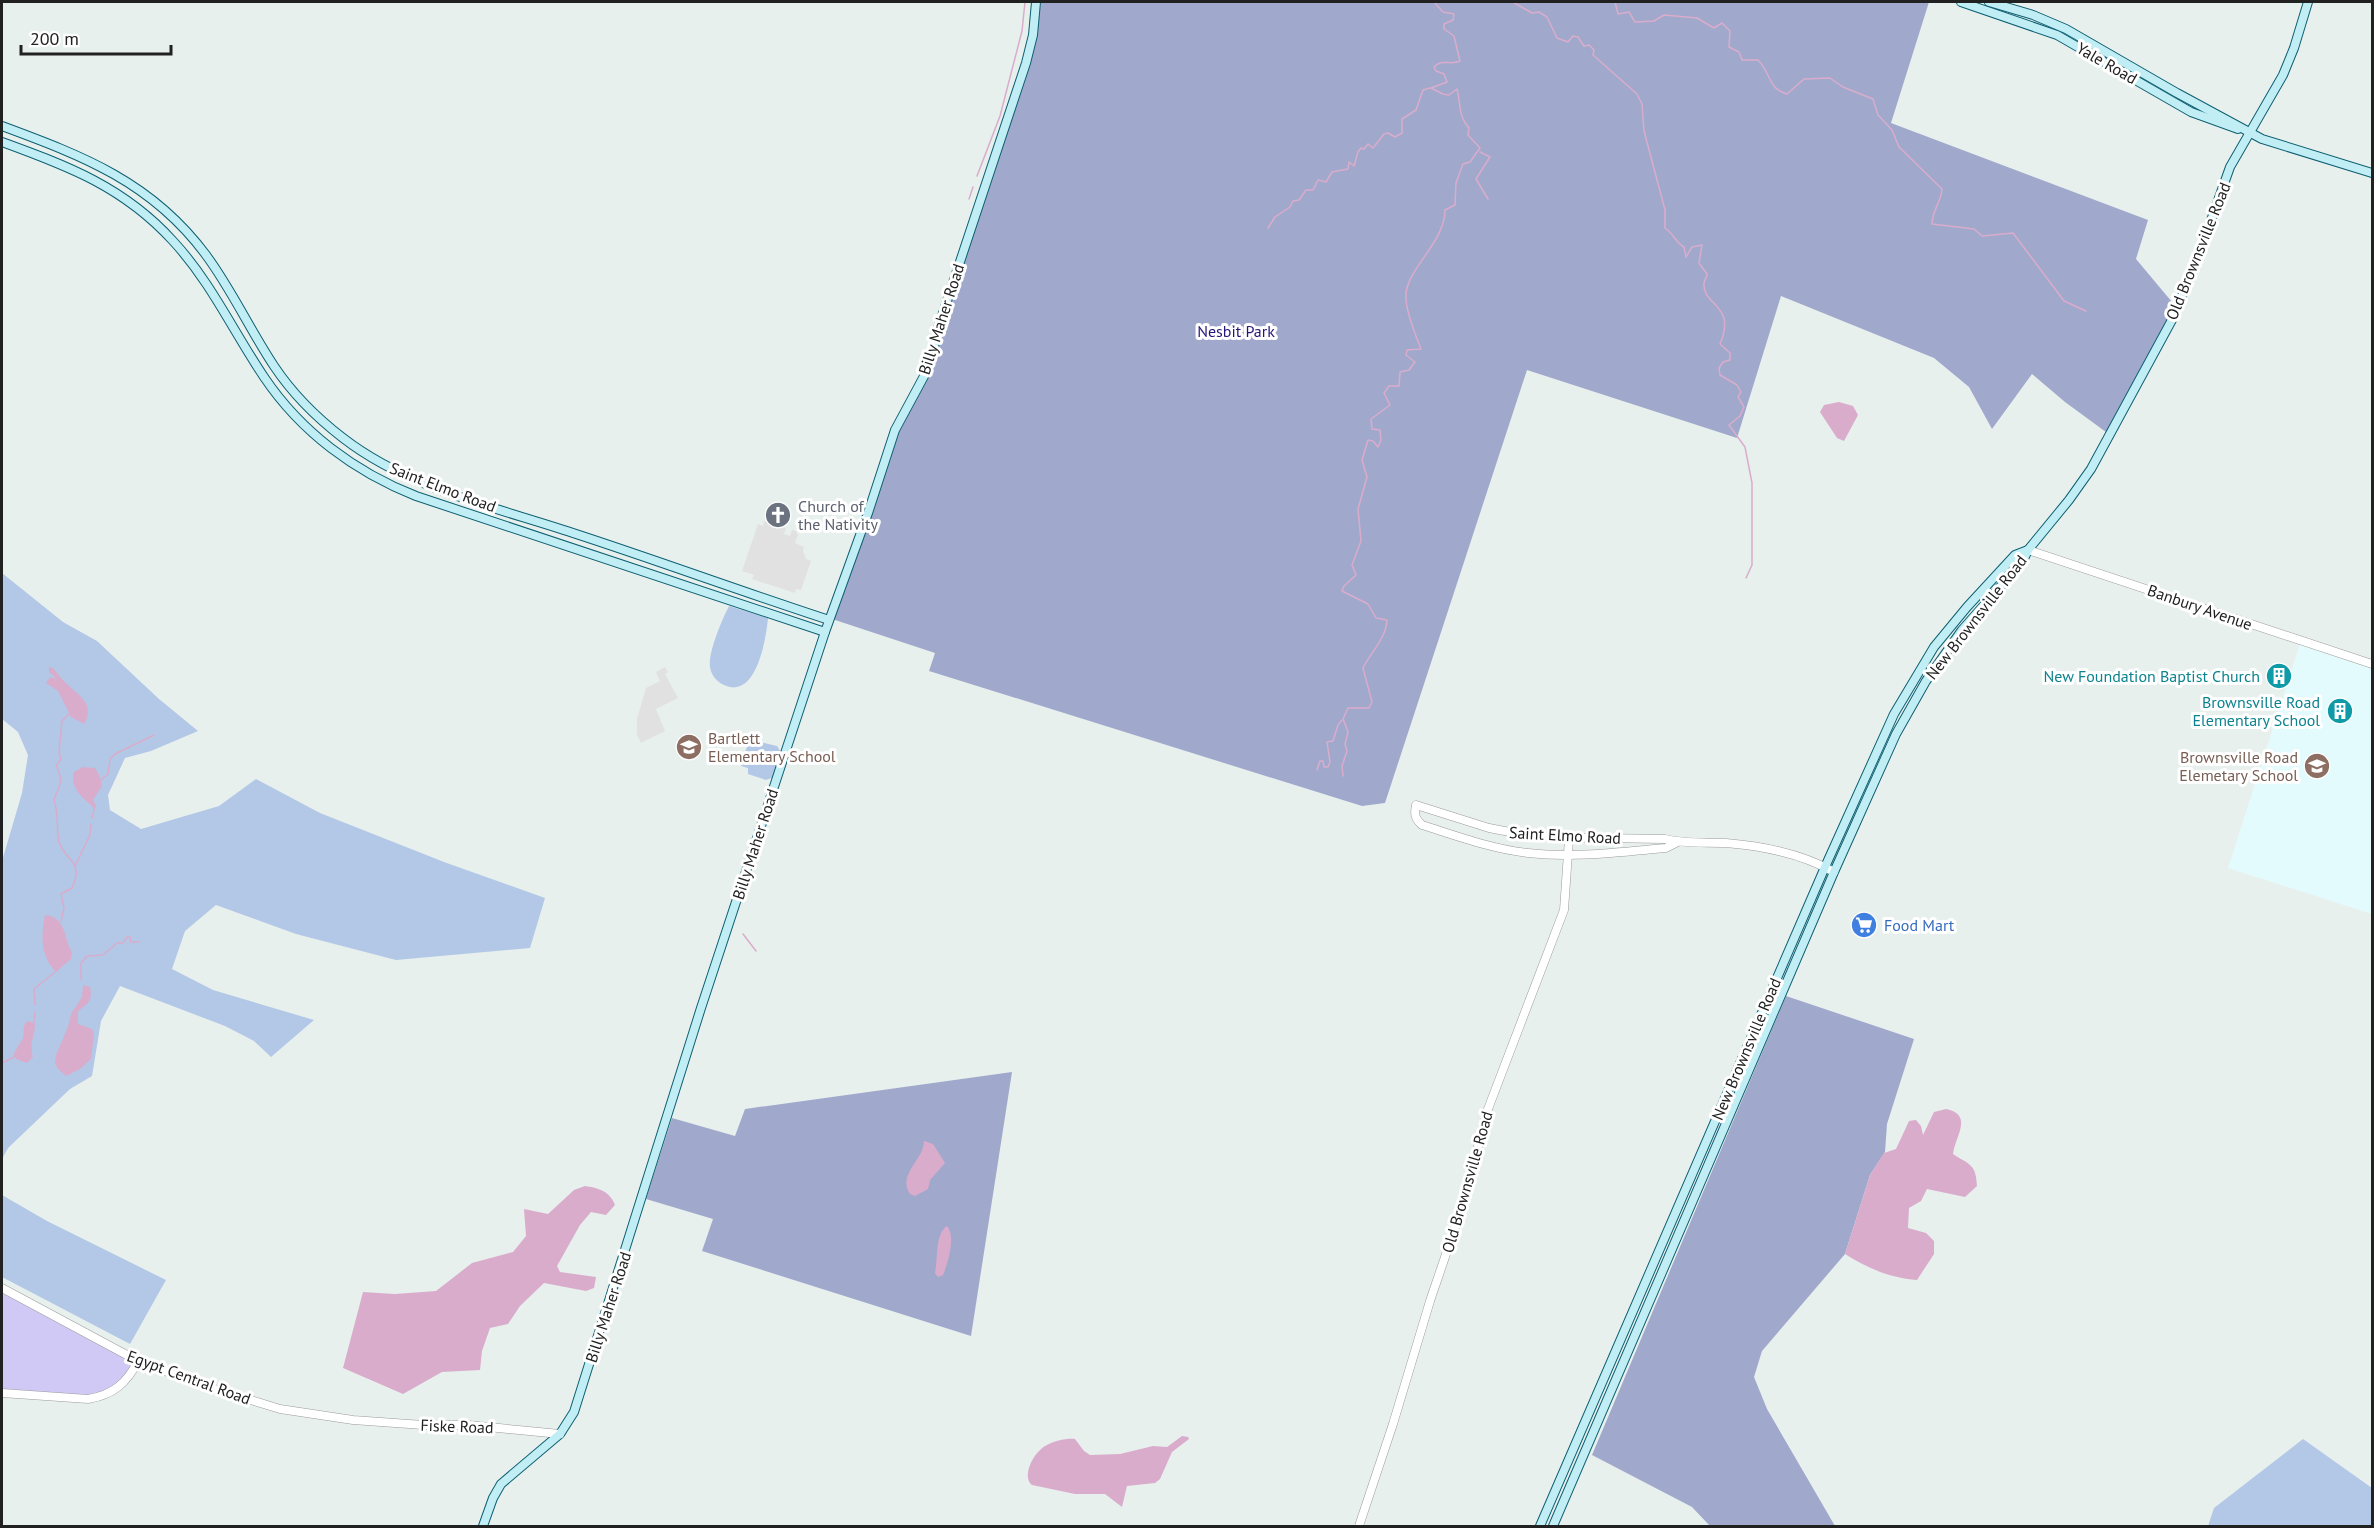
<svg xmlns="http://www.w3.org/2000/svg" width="2374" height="1528" font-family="'PT Sans',sans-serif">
<rect width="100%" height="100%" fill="#e8f0ee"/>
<!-- education -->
<path fill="#e4fbfd" d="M2301 641 2372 664V914L2228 868Z"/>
<!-- grass -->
<g fill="#b2c8e6">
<path d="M2 573 63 622 97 641 159 699 198 731 151 751 125 758 108 795 110 810 141 829 219 806 256 779 320 813 444 862 545 898 530 948 396 960 296 934 216 905 185 931 172 969 213 990 314 1020 271 1057 254 1041 225 1026 120 986 101 1021 92 1076 70 1089 8 1148 2 1159V861L22 793 28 755 18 732 2 719Z"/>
<path d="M729 606 768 618C766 640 756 700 724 685 717 682 711 675 710 667 708 652 722 620 729 606Z"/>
<path d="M756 741 777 746 781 752 774 777 766 780 748 774V768L741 766 743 759 748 757 745 752 748 745 754 746Z"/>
<path d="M2 1195 47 1221 166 1280 130 1344 2 1277Z"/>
<path d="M2303 1439 2372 1488V1526H2208L2214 1508Z"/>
</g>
<!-- forest -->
<g fill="#a0a9cc">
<path d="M1041 2H1929L1891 123 2148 220 2136 259 2177 308 2110 435 2065 402 2032 374 1992 429 1969 387 1934 358 1781 296 1737 438 1527 370 1385 803 1362 806 929 671 935 653 829 618 898 424 928 370 961 244 1037 29Z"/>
<path d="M1786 996 1914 1039 1887 1124 1885 1152 1870 1175 1845 1254 1762 1351 1754 1377 1767 1409 1835 1526H1710L1692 1507 1592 1455Z"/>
<path d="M1012 1072 971 1336 702 1251 713 1219 646 1199 672 1118 735 1136 745 1109Z"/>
</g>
<!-- park -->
<path fill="#d0c9f6" d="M2 1288 138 1361 133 1372 100 1397 2 1393Z"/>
<!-- parking -->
<g fill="#e1e1e1">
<path d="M764 521 786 528 784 534 790 536 792 530 796 531 798 535 795 543 804 547 803 551 806 559 811 561 801 590 796 589 795 593 752 579 754 575 742 571 758 524 763 526Z"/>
<path d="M665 667 668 672 665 674 678 698 656 709 665 731 641 743 637 734V719L646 688 660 681 656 672Z"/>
</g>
<!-- water -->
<g fill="#daaccc">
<path d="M1839 402 1853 406 1858 415 1844 441 1837 438 1820 412 1824 405Z"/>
<path d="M49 667 53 668C58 673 61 679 66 683 79 696 96 704 84 724L71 717 58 691 46 683 50 677 57 679 49 672Z"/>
<path d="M83 767 95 768 100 777 102 786 93 800 96 806 95 809C85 799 69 789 74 772Z"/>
<path d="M45 915C66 917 64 938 72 953L71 959 56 972C40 955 41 936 45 915Z"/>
<path d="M83 985 90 987C93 1001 88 1004 78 1011V1024L92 1029 94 1033 91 1059 80 1069 66 1076 58 1069 55 1063 56 1055 68 1027 71 1014 82 997Z"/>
<path d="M27 1021 35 1023C35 1036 29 1042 33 1057L27 1063 16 1059 13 1055 23 1038 24 1026Z"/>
<path d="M1946 1109C1974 1115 1955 1136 1953 1154 1970 1165 1976 1164 1977 1186L1965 1197 1927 1189 1921 1201 1909 1208 1908 1228 1926 1233 1934 1241V1254L1917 1280C1890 1278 1867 1268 1845 1254L1870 1175 1884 1153 1896 1149 1909 1121 1916 1120 1921 1126 1923 1135 1934 1112Z"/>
<path d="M924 1141 933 1144 945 1163 930 1180 928 1189 915 1196 910 1194C897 1174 924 1160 924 1141Z"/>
<path d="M585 1186C598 1188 610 1191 615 1205L606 1215 591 1212 580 1225 557 1266 560 1272 596 1277 594 1288 586 1291 544 1283 520 1306 508 1324 490 1328 482 1351 480 1370 442 1372 403 1394 343 1368 363 1292 395 1294 436 1291 472 1263 513 1252 526 1236 524 1209 548 1214 574 1190Z"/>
<path d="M947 1226C956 1236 948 1263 943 1275L938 1277 935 1273C938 1260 935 1233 947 1226Z"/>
<path d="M1182 1436 1188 1437 1189 1439 1172 1452 1160 1479 1155 1483 1127 1486 1122 1507 1105 1494H1075L1032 1485C1021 1476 1034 1451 1047 1445 1054 1441 1067 1438 1075 1439L1084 1451 1090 1455 1120 1454 1153 1446 1167 1447Z"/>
</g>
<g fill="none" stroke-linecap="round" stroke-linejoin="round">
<!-- stream -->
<g stroke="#daaccc" stroke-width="1.5">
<path d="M1513 2 1532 13 1539 12 1547 17 1557 38 1568 42 1573 36 1578 37 1584 46 1589 45 1594 50 1593 55 1637 94 1642 104 1644 131 1665 210V228C1674 234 1675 242 1684 247L1686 257 1692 247 1702 245 1699 263 1707 274C1707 277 1705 279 1704 283 1702 306 1737 304 1720 344L1730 353V360L1723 362 1719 368 1720 375 1737 385 1741 392 1738 397 1744 407 1740 416 1729 425 1745 447 1752 483V565L1746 578"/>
<path d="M1582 2H1590"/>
<path d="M1615 2 1618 14 1629 12 1635 22 1654 21 1664 15 1697 18 1714 28 1722 23 1730 31 1729 47 1739 52 1742 60H1758C1771 73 1768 89 1787 94L1804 79 1830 78 1843 87 1873 99 1878 115 1892 130 1899 147 1942 189C1941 203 1932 210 1932 224L1974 229 1982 236 2013 233 2064 301 2086 311"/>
<path d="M1480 152 1490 157 1476 179 1488 199"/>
<path d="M977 176 1000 116 1022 31 1025 2"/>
<path d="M969 199 973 187"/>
<path d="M1268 228 1275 217 1290 207 1293 201 1299 200 1306 190H1313L1318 180 1326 182 1332 172 1348 169 1349 162 1354 166 1358 152 1361 148 1364 149 1368 144 1373 148 1384 134 1388 133 1395 137 1402 133V119L1416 110 1423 90 1430 88"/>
<path d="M1317 770 1320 761H1323L1324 767H1328L1330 762 1327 742 1333 741 1338 725 1342 720"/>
<path d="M1343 776 1342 766 1347 751 1345 744 1348 732 1343 719 1348 708H1369L1372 702 1363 668C1370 653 1386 639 1387 620L1376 618 1368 604 1342 591 1344 586 1356 575 1352 565 1361 541 1358 509 1367 477 1362 460 1368 440 1373 441 1378 447 1381 440 1380 430 1372 429 1371 419 1390 405 1384 393 1389 386H1399L1400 372 1409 370 1415 362 1406 355 1407 350 1421 349C1415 334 1407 315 1406 299 1403 271 1445 244 1445 210L1455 205 1456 183 1463 164 1470 162 1480 148 1468 135 1469 128C1458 116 1461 104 1457 89L1449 95 1443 94 1431 88 1447 82 1444 74 1436 71 1434 67C1442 58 1450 66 1460 61L1454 36 1444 29V24L1453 20 1454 14 1443 12 1434 2"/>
<path d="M101 780 108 774 110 759 115 754 154 735"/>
<path d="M92 818 94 809"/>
<path d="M75 866 90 835 91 824"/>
<path d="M61 921 64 908 61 894 72 888C85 861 64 860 59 842 56 828 59 814 54 800 59 784 65 783 56 766L61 759 59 752 62 721 69 714"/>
<path d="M743 934 756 951"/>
<path d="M81 979V963L87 956 103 955 117 943H123L127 937H130L131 942H139"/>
<path d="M35 1005 34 989 55 972"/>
<path d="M34 1022 35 1012"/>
<path d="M2 1063 14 1057"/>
</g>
<!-- tertiary casing -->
<g stroke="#9b9b9b" stroke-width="9">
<g id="tertiary">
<path d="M2028 550 2372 664"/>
<path d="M1678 842 1666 848C1620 852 1574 858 1528 853 1492 849 1457 836 1422 825 1415 819 1414 814 1416 805L1489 828 1536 837 1665 839C1685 844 1706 842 1726 843 1763 846 1802 854 1834 872"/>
<path d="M2 1288 138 1361 202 1385 280 1409 353 1420 423 1425H468L560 1434"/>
<path d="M2 1393 88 1399C113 1395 127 1383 138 1361"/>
<path d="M1359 1526 1393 1424 1430 1301 1461 1210 1488 1109 1564 910 1569 839"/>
</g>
</g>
<!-- secondary casing -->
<g stroke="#0e5f71" stroke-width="10">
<g id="secondary">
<path d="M1961 2 2057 35 2191 112 2238 129"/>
<path d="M1989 2 2033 15 2066 29 2177 93 2262 139 2372 173"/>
<path d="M2 126C83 156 152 182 206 255 232 290 250 330 274 366 292 393 317 418 343 438 409 489 495 507 573 533 659 561 743 592 829 620"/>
<path d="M2 142C68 166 124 187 173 241 211 282 233 331 264 377 301 432 355 472 416 496L825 632"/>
<path d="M483 1526 493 1498 501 1484 560 1434 574 1412 701 1008 825 632 868 513 895 430 930 365 938 328 1026 63 1033 35 1036 2"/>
<path d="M1540 1526 1825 867 1894 714 1934 647 1967 607 2015 555 2028 550"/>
<path d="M1553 1526 1834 872 1896 734 1926 681 1962 630 2023 561 2028 550 2069 500 2091 469 2173 318 2198 257 2230 167 2283 75 2294 48 2308 2"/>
</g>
</g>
<!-- tertiary -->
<use href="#tertiary" stroke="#fff" stroke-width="8"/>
<!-- secondary -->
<use href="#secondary" stroke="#c1eef5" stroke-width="8"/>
</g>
<!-- icons -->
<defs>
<g id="church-disc" transform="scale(1.35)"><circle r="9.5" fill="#6b7280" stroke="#fff"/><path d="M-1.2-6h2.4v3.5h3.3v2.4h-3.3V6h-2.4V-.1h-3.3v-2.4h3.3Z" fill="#fff"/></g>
<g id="building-disc" transform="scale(1.35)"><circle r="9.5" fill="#0f9aa8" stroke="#fff"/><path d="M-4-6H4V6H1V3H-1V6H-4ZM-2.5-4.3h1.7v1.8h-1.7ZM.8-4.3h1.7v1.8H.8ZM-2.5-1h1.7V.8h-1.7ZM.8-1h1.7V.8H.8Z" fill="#fff"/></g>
<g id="school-disc" transform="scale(1.35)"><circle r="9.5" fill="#8d6e63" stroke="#fff"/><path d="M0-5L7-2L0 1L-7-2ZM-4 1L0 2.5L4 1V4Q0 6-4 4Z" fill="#fff"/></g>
<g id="supermarket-disc" transform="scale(1.35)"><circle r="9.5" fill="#3f7fe0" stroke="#fff"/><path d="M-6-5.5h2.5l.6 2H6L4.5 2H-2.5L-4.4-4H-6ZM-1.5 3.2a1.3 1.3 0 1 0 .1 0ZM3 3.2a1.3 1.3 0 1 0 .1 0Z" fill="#fff"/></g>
</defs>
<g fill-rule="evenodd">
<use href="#church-disc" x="778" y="515"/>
<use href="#building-disc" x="2279" y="676"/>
<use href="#building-disc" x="2340" y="711"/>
<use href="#school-disc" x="689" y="747"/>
<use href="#school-disc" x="2317" y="766"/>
<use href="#supermarket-disc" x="1864" y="925"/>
</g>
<g text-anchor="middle" stroke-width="6" stroke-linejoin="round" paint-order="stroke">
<!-- street labels -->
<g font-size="16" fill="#212121" stroke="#fff">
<text transform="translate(2107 63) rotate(30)" y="6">Yale Road</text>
<text transform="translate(2198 251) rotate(-68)" y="6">Old Brownsville Road</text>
<text transform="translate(941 319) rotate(-72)" y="6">Billy Maher Road</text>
<text transform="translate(443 487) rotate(21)" y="6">Saint Elmo Road</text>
<text transform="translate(2200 607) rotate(19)" y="6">Banbury Avenue</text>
<text transform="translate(1976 617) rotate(-52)" y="6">New Brownsville Road</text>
<text transform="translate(1565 835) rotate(3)" y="6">Saint Elmo Road</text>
<text transform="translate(755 844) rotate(-72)" y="6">Billy Maher Road</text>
<text transform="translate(1746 1049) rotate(-67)" y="6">New Brownsville Road</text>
<text transform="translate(1467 1182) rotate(-74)" y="6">Old Brownsville Road</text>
<text transform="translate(608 1307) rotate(-72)" y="6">Billy Maher Road</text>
<text transform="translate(189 1377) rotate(20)" y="6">Egypt Central Road</text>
<text transform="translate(457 1426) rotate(2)" y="6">Fiske Road</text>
</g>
<!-- park labels -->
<g font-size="16" fill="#251578" stroke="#fff">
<text x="1236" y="337">Nesbit Park</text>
</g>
<!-- worship labels -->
<g font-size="16" fill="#5b616d" stroke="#fff" text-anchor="start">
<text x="798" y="512">Church of<tspan x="798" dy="18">the Nativity</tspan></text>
</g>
<!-- culture labels -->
<g font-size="16" fill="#0d838f" stroke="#fff" text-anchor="end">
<text x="2260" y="682">New Foundation Baptist Church</text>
<text x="2320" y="708">Brownsville Road<tspan x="2320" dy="18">Elementary School</tspan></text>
</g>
<!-- education labels -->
<g font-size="16" fill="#785e54" stroke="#fff" text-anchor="start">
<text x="708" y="744">Bartlett<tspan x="708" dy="18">Elementary School</tspan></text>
<text x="2298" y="763" text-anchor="end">Brownsville Road<tspan x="2298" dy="18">Elemetary School</tspan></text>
</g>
<!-- shop labels -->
<g font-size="16" fill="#366cbe" stroke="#fff" text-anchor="start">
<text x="1884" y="931">Food Mart</text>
</g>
</g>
<!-- border -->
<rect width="2374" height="1528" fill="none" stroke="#212121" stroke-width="6"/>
<!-- scale -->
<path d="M21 45v9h150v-9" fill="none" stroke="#212121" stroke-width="3"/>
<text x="30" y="45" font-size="18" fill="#212121" stroke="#ffffff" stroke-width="4.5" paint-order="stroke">200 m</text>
</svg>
